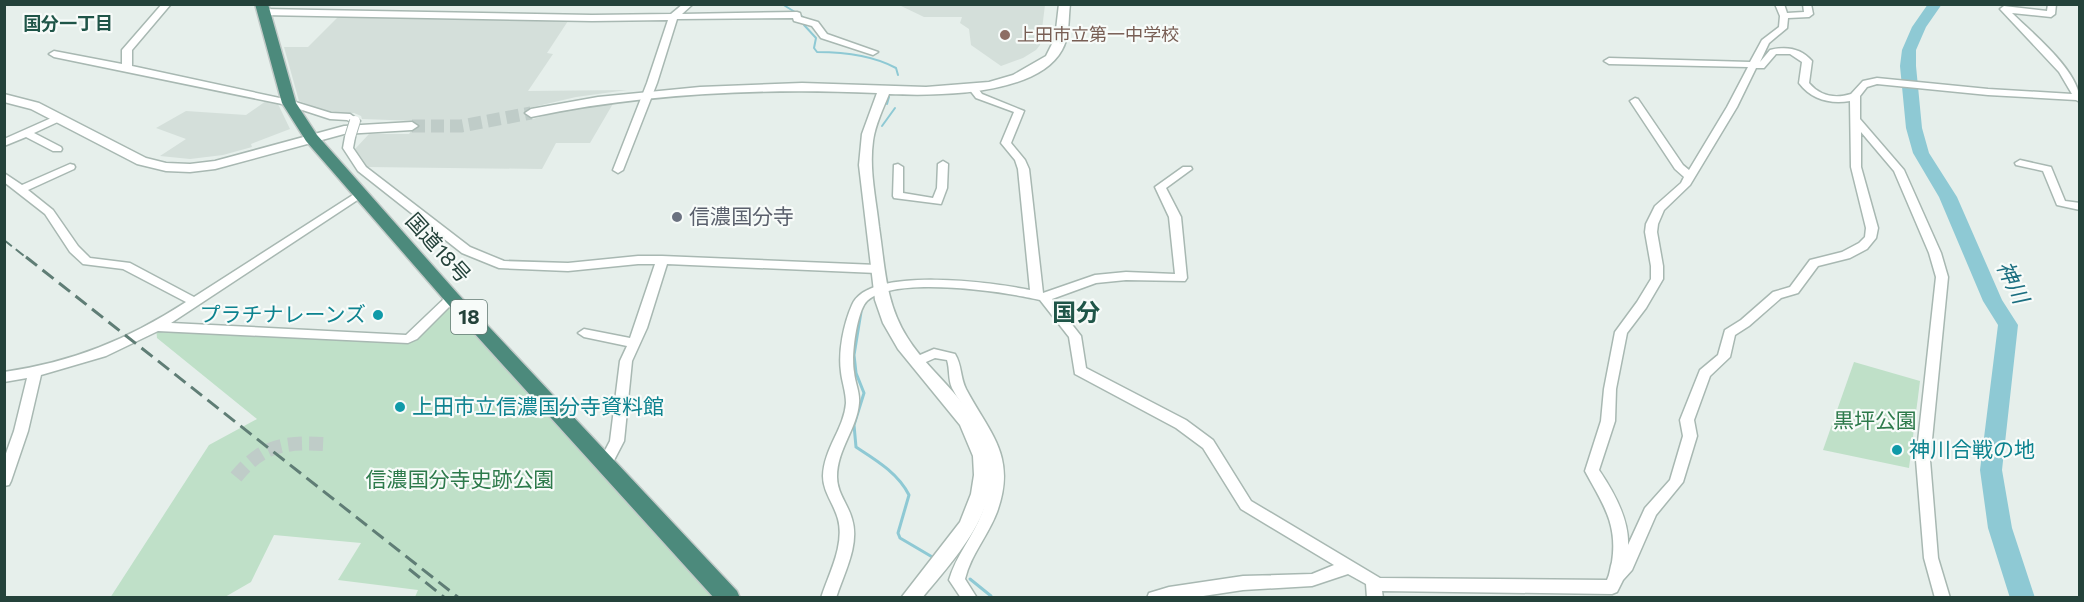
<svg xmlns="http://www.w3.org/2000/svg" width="2084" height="602" font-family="Commissioner,'Noto Sans JP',sans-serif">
<rect width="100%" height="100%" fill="#e6efeb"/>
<!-- built -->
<g fill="#d4dfda">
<path d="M899 5H1045L1040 45 1036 50 1023 58 1001 66 971 45 969 29 960 23 962 17H924Z"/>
<path d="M340 15 568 21 547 53 553 54 528 91 627 90 576 97 529 108 533 119 565 110 614 102 590 143H556L542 169 367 167 355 149 369 134H409L418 121 362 119 361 116 354 113 333 114 299 101 284 47H308Z"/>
<path d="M266 101 278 104 290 129 251 144 252 147 223 155 190 159 160 156 186 139 156 128 186 111 246 115Z"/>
</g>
<!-- green -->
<g fill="#bfe0c8">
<path d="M452 298 729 597H415L418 590 338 580 361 543 274 535 251 582 225 597 110 598 209 445 257 419 157 338 156 327 413 336Z"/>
<path d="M1854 362 1920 381 1909 468 1823 450Z"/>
</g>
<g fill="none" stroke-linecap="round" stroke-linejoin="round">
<!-- stream-far1 -->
<g stroke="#8ec9d4" stroke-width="2">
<path d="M782 4 803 17 804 25 816 38 814 48 817 52C844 52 872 55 896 68L898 75"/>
<path d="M887 104 889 97"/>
<path d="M882 126 895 108"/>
</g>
<!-- stream -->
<g stroke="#8ec9d4" stroke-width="3">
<path d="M861 312 854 355 856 373 864 393 854 425 856 447C876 460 898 473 909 495L898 533 900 538 934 558"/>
<path d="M970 579 991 596"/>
</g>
<!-- river -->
<path fill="#8ec9d4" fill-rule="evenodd" d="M1928 4H1942L1926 27 1916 50V66L1922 128 1929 153 1957 197 2002 300 2018 325 2002 470 2012 528 2035 598H2010L1988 528 1980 470 1998 325 1983 301 1939 197 1913 153 1906 128 1900 66 1902 50 1912 27Z"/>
<!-- minor-tunnel -->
<path stroke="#bfccc8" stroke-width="14" stroke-dasharray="14 7" stroke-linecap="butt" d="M236 477C262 445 284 442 324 444"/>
<!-- tertiary-tunnel -->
<path stroke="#bfccc8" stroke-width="13" stroke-dasharray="13 6" stroke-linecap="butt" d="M412 126H461L531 113"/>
<!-- minor casing -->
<g stroke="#a8b8b2" stroke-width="3">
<g id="minor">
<path d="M162 4H171L132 50V66L289 100 331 113 350 114 360 121 355 124 347 120 330 119 287 105 54 57 49 54 54 51 122 64V50Z"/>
<path d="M683 4H693L682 14 797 12 800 13 801 17 818 22 827 34 878 52 873 55 821 38 812 26 794 21 793 18 677 19 657 83 623 170 618 173 613 170 647 83 668 20 592 21 262 15 258 12 262 9 592 15 671 14Z"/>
<path d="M1775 4H1784L1787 13 1804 12 1803 4H1811L1813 14 1809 17 1788 18 1787 28 1769 43 1760 62 1770 50C1786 46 1801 48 1812 61L1809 83C1820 96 1835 99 1851 94L1863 81 1877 78 1988 89 2072 94 2059 72 2000 9 2004 6 2047 11 2048 4H2056L2055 14 2051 17 2012 13C2033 34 2080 71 2080 102L2076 100 1988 95 1877 84 1867 87 1860 96V119L1904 170 1941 253 1948 277 1930 460 1938 558 1950 598H1935L1924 558 1916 460 1936 277 1929 253 1894 171 1861 132V167L1878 228 1876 238 1867 249 1850 258 1818 266 1798 293 1781 298 1749 326 1735 335 1730 357 1710 376 1694 420 1697 436 1683 482 1656 515 1632 570 1623 580 1617 592 1612 594 1382 591 1383 598H1367L1366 584 1348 574 1312 586 1243 590 1190 598H1147L1149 593 1169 587 1243 576 1312 574 1334 565 1241 509 1203 448 1176 428 1075 374 1069 337 1040 300C1008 292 883 273 864 305 856 319 851 357 854 372 855 383 860 392 859 403 857 429 837 449 837 477 837 493 848 504 852 519 860 545 844 573 836 598H821C829 573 845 545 838 519 834 504 823 492 823 476 824 448 844 429 846 403 846 392 842 382 841 372 838 351 844 323 852 305 869 265 996 283 1030 290L1018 169 1015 160 1001 143 1014 112 976 98 969 89 974 86 977 87 982 94 1024 111 1011 143 1025 160 1029 169 1043 293 1095 275 1126 272 1175 274 1169 217 1155 187 1183 167H1191L1192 169 1166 188 1181 217 1187 278 1185 281 1126 280 1096 283 1052 299 1081 336 1086 368 1186 420 1213 440 1251 501 1380 578 1607 580C1610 574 1610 568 1612 562 1618 523 1602 503 1585 471L1601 421 1604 389 1615 332 1637 302 1651 279V266L1645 232 1646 224 1655 206 1681 183 1684 177 1675 169 1630 101 1635 98 1638 99 1683 165 1689 170 1727 107 1748 67 1609 64 1604 61 1609 58 1750 62 1762 40 1779 27 1780 16ZM1776 54H1790L1802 62 1799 83C1812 100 1830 104 1850 101L1851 167 1866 228 1865 237 1859 243 1842 252 1810 260 1790 287 1773 292 1741 320 1725 330 1718 355 1700 370 1680 420 1683 436 1670 480 1645 508 1628 545C1629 519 1614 492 1599 470L1615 421 1616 389 1627 333 1646 308 1663 279V266L1657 232 1658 224 1664 210 1690 185 1737 107 1756 68H1764Z"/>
<path d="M58 115 62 116V120L34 133 61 147 62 149 61 151H53L26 137 4 146V139Z"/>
<path d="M350 134 355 137 353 148 366 167 470 247 504 261 568 263 638 256H662L877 265 883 269 877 273 667 264 647 328 632 361 624 441 610 468 605 469 600 468 598 464 610 441 620 361 627 346 584 337 578 333 584 329 630 338 655 264H638L568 271 499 268 462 253 358 171 343 148 345 137Z"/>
<path d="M2020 160 2051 167 2065 201 2080 203V210L2057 205 2043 171 2016 165 2015 163Z"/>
<path d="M943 161 948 164 947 188 941 204 894 198 893 196 894 165 898 164 903 167V193L933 198 937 188 938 164Z"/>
<path d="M70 164 74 165 75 167 74 169 28 190 53 210 78 246 90 258 130 263 194 297 356 193H364L365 195 171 323 406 335 448 295H456L458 298 417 339 408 343 158 331 106 356 41 375 28 431 11 481 9 485 4 486V459L14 431 27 378 4 382V372C73 362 127 340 186 302L123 269 83 264 70 252 45 214 4 182V173L22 185Z"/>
<path d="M934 349 955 354C962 365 960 377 966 389 990 434 1017 456 997 512 988 536 971 554 965 579L977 598H961L949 580C956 555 973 537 982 513 995 478 988 447 970 416 964 406 957 398 952 388 948 379 950 369 947 360L935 358 917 366 913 364 911 361 913 358Z"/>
</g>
</g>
<!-- tertiary casing -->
<g stroke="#a8b8b2" stroke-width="3">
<g id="tertiary">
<path d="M1059 4H1070C1068 19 1070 36 1062 50 1037 96 935 96 889 94 883 109 875 125 873 141 869 170 876 199 879 227 885 266 885 302 907 337 921 360 942 378 959 399 1024 479 978 532 922 598H901L960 522 971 494 974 475 973 456 960 425 898 349 883 323 875 300 859 165 862 134 877 93C761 88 645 93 531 117L525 113 531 109 598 97 700 87 802 83 926 87 989 82 1013 75 1046 56 1055 38Z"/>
<path d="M4 94 39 103 146 158 166 163 190 164 215 161 344 126 412 122 418 126 412 130 344 134 215 169 190 172 166 171 137 164 31 109 4 102Z"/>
</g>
</g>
<!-- trunk casing -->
<g stroke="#c2cac8" stroke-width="3">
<path id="trunk" d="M255 4H268L296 103 317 135 458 294 737 591 740 598H714L446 302 306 141 282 103Z"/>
</g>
<!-- minor -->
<use href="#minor" fill="#fff" fill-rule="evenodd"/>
<!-- tertiary -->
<use href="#tertiary" fill="#fff" fill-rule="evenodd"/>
<!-- trunk -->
<use href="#trunk" fill="#4c8a7c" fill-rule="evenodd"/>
<!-- rail-far1 -->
<path stroke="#5f7d75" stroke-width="2" stroke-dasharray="10 5" stroke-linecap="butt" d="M4 240 28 259"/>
<!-- rail -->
<g stroke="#5f7d75" stroke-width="3" stroke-dasharray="14 7" stroke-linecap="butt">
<path d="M26 257 459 598"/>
<path d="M409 569 445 598"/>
</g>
<!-- minor-bridge casing -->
<g stroke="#a8b8b2" stroke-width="12" stroke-linecap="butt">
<path id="minor-bridge" d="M350 137 355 121"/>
</g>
<!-- minor-bridge -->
<use href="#minor-bridge" stroke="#fff" stroke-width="10"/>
</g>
<!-- markers -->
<circle fill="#8d6e63" stroke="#f7fbf9" stroke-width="2" cx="1005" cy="35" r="6"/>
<circle fill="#6b7280" stroke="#f7fbf9" stroke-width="2" cx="677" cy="217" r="6"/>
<g fill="#0f9aa8" stroke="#f7fbf9" stroke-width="2">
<circle cx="378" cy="315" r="6"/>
<circle cx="400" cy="407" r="6"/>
<circle cx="1897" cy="450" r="6"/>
</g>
<g text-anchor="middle" stroke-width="4.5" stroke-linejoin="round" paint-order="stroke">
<!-- far-neighbourhood labels -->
<g font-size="18" font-weight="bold" fill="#1f5548" stroke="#f7fbf9">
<text x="68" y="30">国分一丁目</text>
</g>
<!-- far-education labels -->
<g font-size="18" fill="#785e54" stroke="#f7fbf9" text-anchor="start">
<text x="1017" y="41">上田市立第一中学校</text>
</g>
<!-- shield labels -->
<rect fill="#f7fbf9" stroke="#637a73" stroke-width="1.5" x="451" y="300" width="36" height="34" rx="4.5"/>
<g font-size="20" font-weight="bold" fill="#24423a">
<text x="469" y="324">18</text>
</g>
<!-- worship labels -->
<g font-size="21" fill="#5b616d" stroke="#f7fbf9" text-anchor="start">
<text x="689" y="224">信濃国分寺</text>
</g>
<!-- street labels -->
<g font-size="21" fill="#24423a" stroke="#f7fbf9">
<text transform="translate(438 248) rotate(48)" y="7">国道18号</text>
</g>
<!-- culture labels -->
<g font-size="21" fill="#0d838f" stroke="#f7fbf9" text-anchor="start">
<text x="366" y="322" text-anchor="end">プラチナレーンズ</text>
<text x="412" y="414">上田市立信濃国分寺資料館</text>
<text x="1909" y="457">神川合戦の地</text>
</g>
<!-- park labels -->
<g font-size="21" fill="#2d7a4b" stroke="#f7fbf9">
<text x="1875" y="428">黒坪公園</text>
<text x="460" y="487">信濃国分寺史跡公園</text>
</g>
<!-- water labels -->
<g font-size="22" font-style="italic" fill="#1c6f80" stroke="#f7fbf9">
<text transform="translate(2013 282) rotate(64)" y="8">神川</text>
</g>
<!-- quarter labels -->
<g font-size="24" font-weight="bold" fill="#1f5548" stroke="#f7fbf9">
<text x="1076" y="321">国分</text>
</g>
</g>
<!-- border -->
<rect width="2084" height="602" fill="none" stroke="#24423a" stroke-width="12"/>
</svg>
